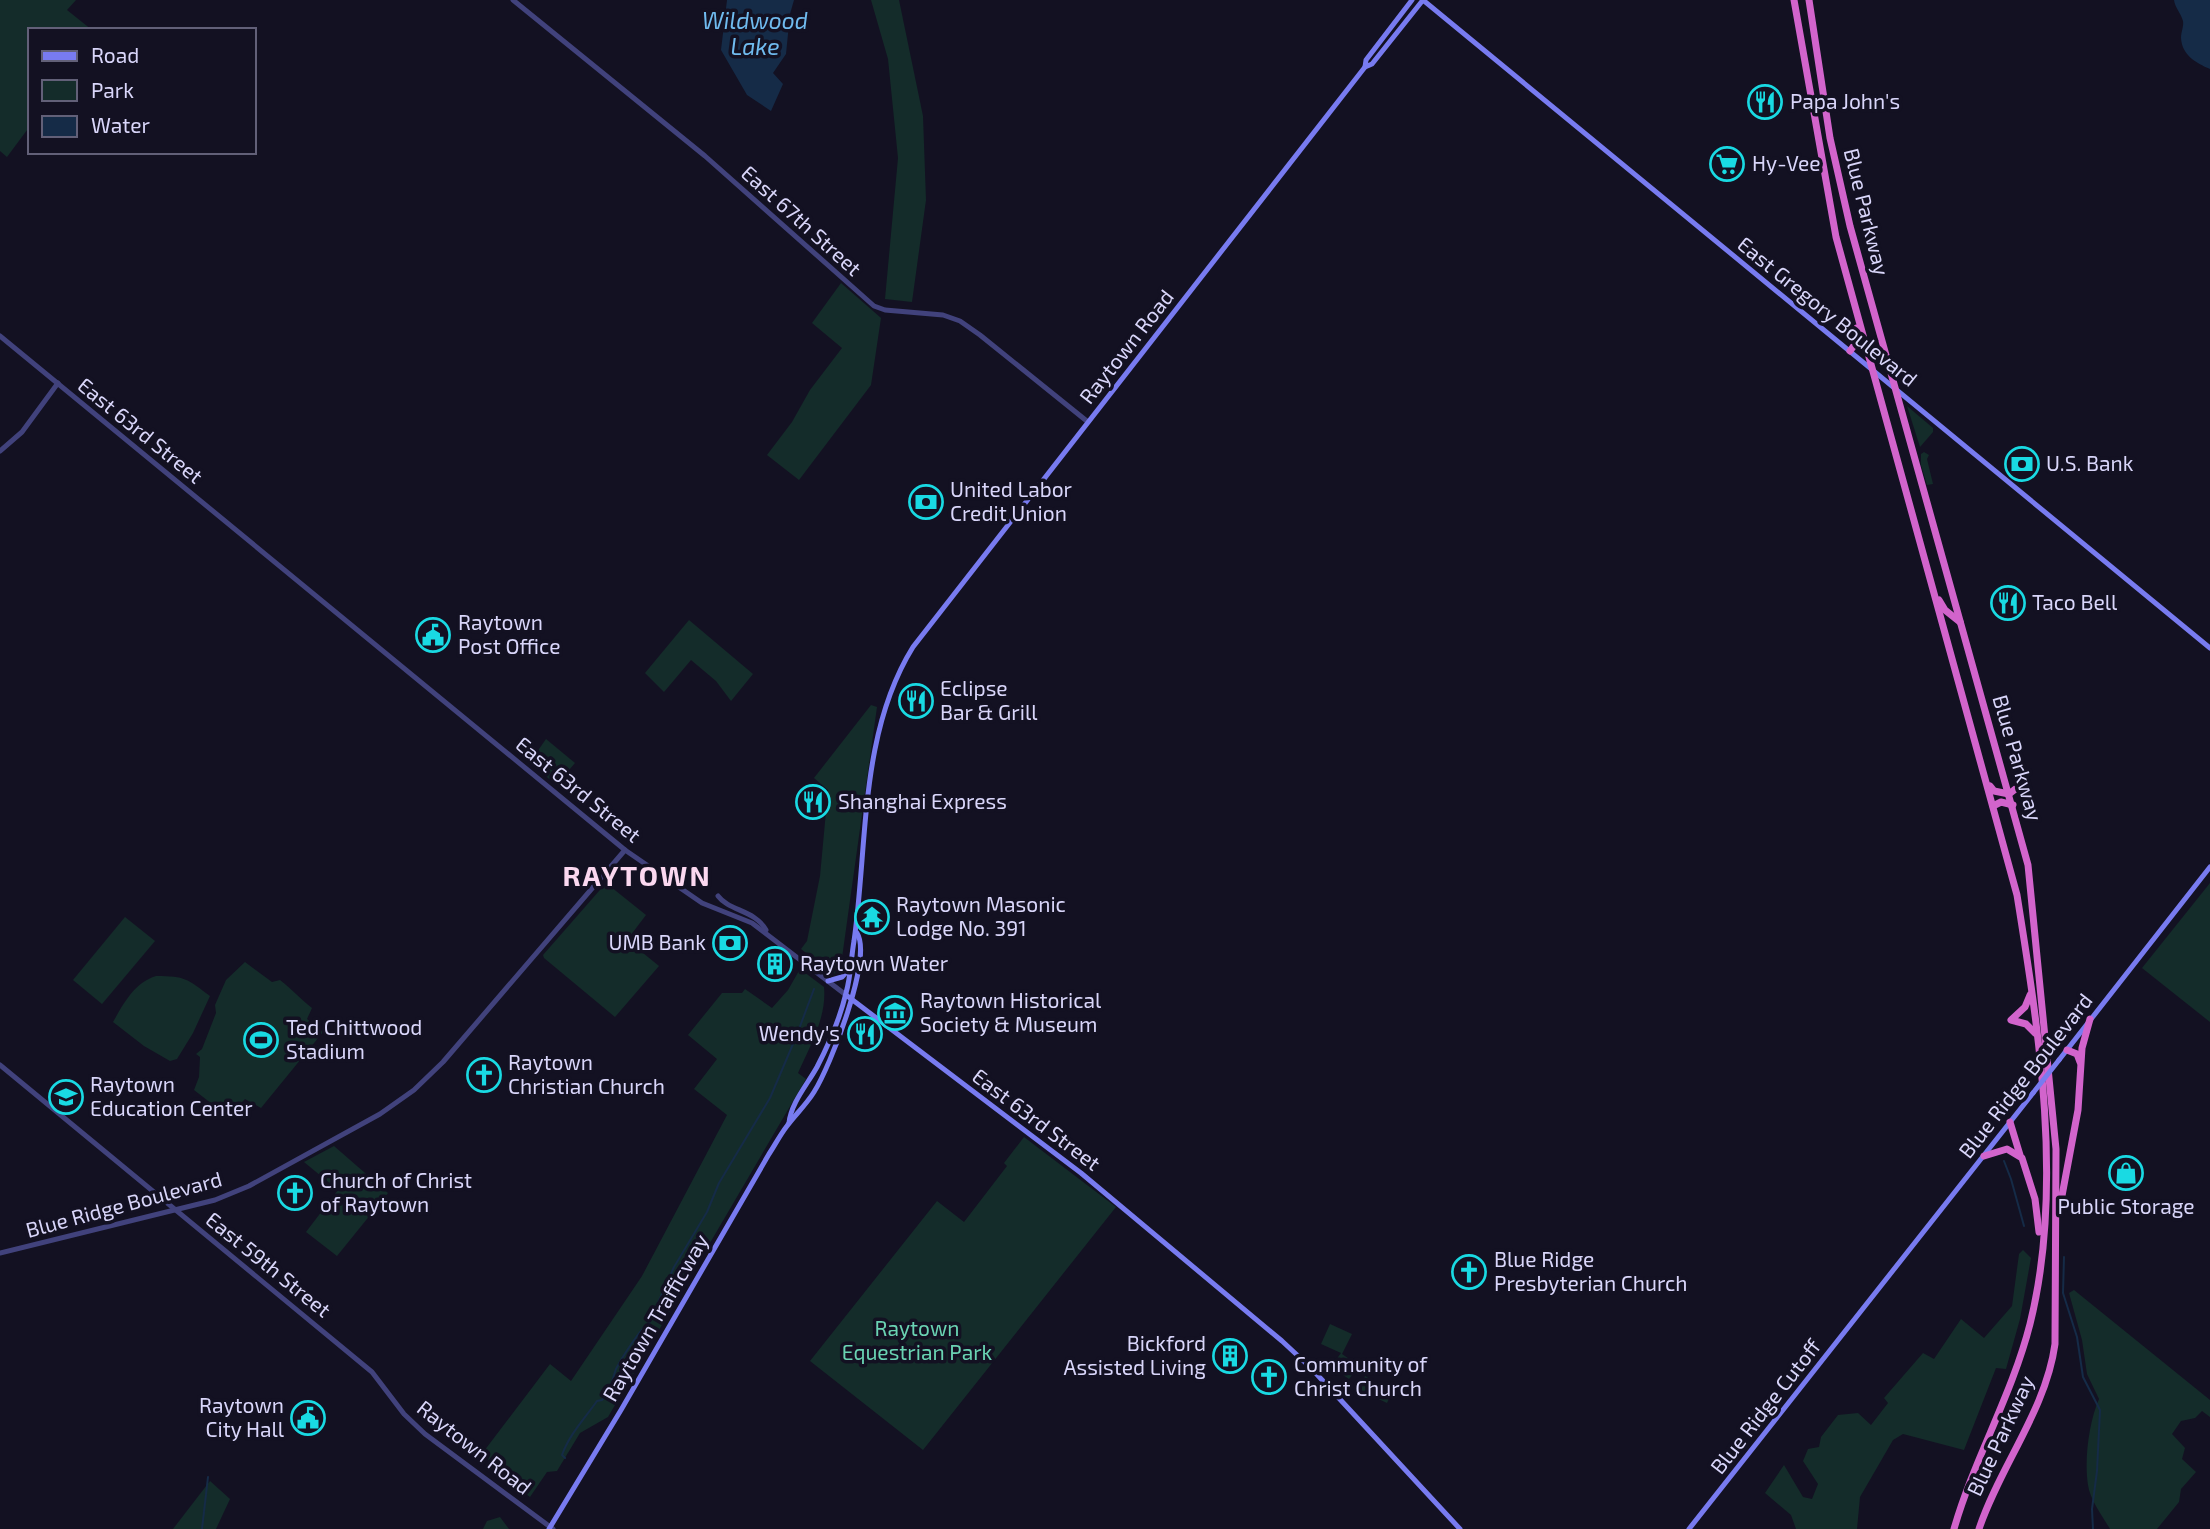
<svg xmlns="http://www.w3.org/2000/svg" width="2210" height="1529" font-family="'Exo 2',sans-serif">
<rect width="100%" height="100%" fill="#131122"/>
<!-- green -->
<g fill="#142c2a">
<path d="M0 0H76L67 10 92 30H30V126L7 157 0 151Z"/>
<path d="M871 0H899L923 116 926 200 912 302 885 299 898 158 888 59Z"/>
<path d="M841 283 881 318 871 385 799 480 767 455 792 422 810 390 842 348 812 323Z"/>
<path d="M1907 406 1933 428V432L1920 447Z"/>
<path d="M1924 452 1929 455 1927 459 1933 484 1927 485 1921 465V454Z"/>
<path d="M689 620 753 674 731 701 716 681 691 660 664 692 645 673Z"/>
<path d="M871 705 877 707 841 965 834 974 801 949 807 941 820 876 828 790 814 778Z"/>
<path d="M546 739 575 763 556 785 530 762Z"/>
<path d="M606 883 646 915 627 940 659 966 615 1017 544 958 543 955Z"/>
<path d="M2210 883V1022L2142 968Z"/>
<path d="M125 917 155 941 102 1004 73 980Z"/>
<path d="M245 962 272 982 280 980C292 989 300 999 312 1008L307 1019 323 1032 261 1108 245 1099 231 1113 225 1114 194 1090 199 1077 200 1057 196 1054 202 1049 216 1013 215 1005 226 980Z"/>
<path d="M800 969 824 987C827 1017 810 1046 798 1073L806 1079 608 1417 580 1433 557 1471 547 1472 530 1497 507 1480 510 1474 481 1455 550 1364 571 1381 642 1276 727 1115 694 1089 717 1059 688 1035 722 993H742L745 989 772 1008 788 990Z"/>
<path d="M156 976C186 976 187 979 210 996L193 1033 177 1059 170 1061 144 1046 113 1022C124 1003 134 983 156 976Z"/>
<path d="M1024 1137 1116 1207 923 1450 810 1361 937 1201 964 1222 1007 1166 1004 1163Z"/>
<path d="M334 1146 388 1193 337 1256 306 1232 338 1190 304 1162Z"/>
<path d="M2023 1250 2031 1258 2020 1319 2006 1369 1996 1368 1964 1450 1903 1434 1893 1440 1860 1497 1857 1529H1796L1791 1515 1765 1493 1784 1465 1803 1497 1812 1499 1818 1484 1803 1461 1808 1449 1819 1447 1821 1437 1838 1415 1858 1413 1871 1425 1888 1403 1884 1398 1923 1353 1934 1359 1961 1319 1984 1338 2012 1306 2019 1254Z"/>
<path d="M2074 1290 2210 1400V1417L2202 1411 2195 1418 2181 1421 2172 1434 2185 1448 2182 1459 2196 1472 2181 1489 2179 1502 2157 1529H2110C2103 1517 2090 1500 2088 1485 2084 1459 2089 1422 2099 1399L2087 1374 2082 1340 2069 1293Z"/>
<path d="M1330 1324 1352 1334 1342 1354 1359 1366 1349 1379 1331 1367 1341 1353 1321 1344Z"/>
<path d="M1365 1376 1374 1381 1371 1387 1382 1393 1386 1386 1393 1390 1387 1403 1359 1390Z"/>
<path d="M210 1481 230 1499 216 1529H173Z"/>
<path d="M500 1517 509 1529H483L487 1521Z"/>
</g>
<!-- water -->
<g fill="#152b47">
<path d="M727 0H794L790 14 786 54 773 73 783 84 771 111 747 95 721 50Z"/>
<path d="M2174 0H2210V69C2196 63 2182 55 2181 38 2181 32 2184 26 2183 21 2181 13 2175 8 2174 0Z"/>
</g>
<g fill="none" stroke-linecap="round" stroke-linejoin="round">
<!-- stream -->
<g stroke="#152b47" stroke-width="2">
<path d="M2004 1161 2011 1179 2024 1226"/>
<path d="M2064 1257 2063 1293 2077 1337 2083 1377 2100 1410 2097 1471 2092 1509 2093 1529"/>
<path d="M565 1458 562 1455C569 1435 585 1418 597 1401L602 1400C612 1388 611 1383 616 1369 621 1359 640 1329 649 1323L674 1267 707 1212 719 1183 770 1098 796 1037 814 989"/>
<path d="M202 1529 208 1477"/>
</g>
<!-- tertiary -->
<g stroke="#41427c" stroke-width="5">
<path d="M513 0 705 156 874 306 885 310 943 315 960 321 980 335 1088 422"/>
<path d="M0 336 625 850 702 903 752 923 846 995"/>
<path d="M0 451 22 432 58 383"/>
<path d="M718 896C729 911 755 910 766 930"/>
<path d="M0 1065 372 1372 404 1414 425 1434 553 1529"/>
<path d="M0 1253 215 1200 249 1186 380 1114 414 1090 443 1062 625 850"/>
</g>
<!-- secondary -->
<g stroke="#787bf0" stroke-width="5">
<path d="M1423 0 2210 648"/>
<path d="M1365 67 1372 64 1423 0"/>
<path d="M828 981 842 977 850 968"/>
<path d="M846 995 1081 1173 1282 1341 1311 1368 1460 1529"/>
<path d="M2059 1060 2210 867"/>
<path d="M789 1123C791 1103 807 1085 817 1067 829 1044 840 1018 846 993 851 976 851 958 854 941 868 844 859 734 913 647L1365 67 1366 60 1412 0"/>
<path d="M549 1529 621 1410 769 1154C775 1145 780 1135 787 1126 795 1115 806 1105 814 1092 830 1067 873 958 857 933"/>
<path d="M1689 1529 2033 1093"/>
</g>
<!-- trunk -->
<g stroke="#d264cc" stroke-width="7">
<path d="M1794 0 1836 237 2017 895C2039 1032 2064 1188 2030 1324 2012 1395 1974 1459 1954 1529"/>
<path d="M1809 0 1830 138 1850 226 2028 865 2056 1149 2055 1344C2046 1410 2000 1466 1979 1529"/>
<path d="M1850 351 1858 340 1857 328"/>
<path d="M1939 600 1945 610 1960 622"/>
<path d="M1990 786 1994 791 2009 794 2018 787 2025 777"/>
<path d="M1993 806 2001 802 2013 805"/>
<path d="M2030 995 2025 1007 2011 1020 2026 1024 2035 1033"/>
<path d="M2067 1050 2077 1054 2080 1062"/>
<path d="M2010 1122 2020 1155"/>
<path d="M1984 1156 2007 1149 2022 1158 2035 1199 2039 1232"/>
<path d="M2061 1201 2078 1110 2082 1048 2090 1019"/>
</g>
<!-- secondary-bridge -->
<path stroke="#787bf0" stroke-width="5" d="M2033 1093 2059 1060"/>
</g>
<!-- icons -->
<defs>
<g id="restaurant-ring" transform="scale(1.75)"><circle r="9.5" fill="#131122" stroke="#19dae3" stroke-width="1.5"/><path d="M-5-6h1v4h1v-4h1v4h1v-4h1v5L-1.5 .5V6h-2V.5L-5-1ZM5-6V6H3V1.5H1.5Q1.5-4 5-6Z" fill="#19dae3"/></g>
<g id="supermarket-ring" transform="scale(1.75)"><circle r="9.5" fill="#131122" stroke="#19dae3" stroke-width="1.5"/><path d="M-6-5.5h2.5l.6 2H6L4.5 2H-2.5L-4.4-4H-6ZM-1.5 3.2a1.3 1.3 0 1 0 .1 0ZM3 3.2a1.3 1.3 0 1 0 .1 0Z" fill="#19dae3"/></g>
<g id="bank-ring" transform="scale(1.75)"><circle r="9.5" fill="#131122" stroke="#19dae3" stroke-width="1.5"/><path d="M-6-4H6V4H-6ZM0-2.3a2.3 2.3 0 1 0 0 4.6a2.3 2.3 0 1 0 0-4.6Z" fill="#19dae3"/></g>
<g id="civic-ring" transform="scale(1.75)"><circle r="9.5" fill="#131122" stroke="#19dae3" stroke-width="1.5"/><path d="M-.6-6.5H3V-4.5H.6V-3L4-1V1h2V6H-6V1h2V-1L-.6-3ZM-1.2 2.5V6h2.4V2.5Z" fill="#19dae3"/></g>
<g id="temple-ring" transform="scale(1.75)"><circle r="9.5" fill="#131122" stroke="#19dae3" stroke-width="1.5"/><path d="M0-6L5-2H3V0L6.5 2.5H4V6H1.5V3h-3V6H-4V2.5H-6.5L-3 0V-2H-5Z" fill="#19dae3"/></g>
<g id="building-ring" transform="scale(1.75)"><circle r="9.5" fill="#131122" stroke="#19dae3" stroke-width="1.5"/><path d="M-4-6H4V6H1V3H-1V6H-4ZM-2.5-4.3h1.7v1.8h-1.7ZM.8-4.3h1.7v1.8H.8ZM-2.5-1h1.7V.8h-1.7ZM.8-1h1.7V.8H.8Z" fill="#19dae3"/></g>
<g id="museum-ring" transform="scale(1.75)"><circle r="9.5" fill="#131122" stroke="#19dae3" stroke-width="1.5"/><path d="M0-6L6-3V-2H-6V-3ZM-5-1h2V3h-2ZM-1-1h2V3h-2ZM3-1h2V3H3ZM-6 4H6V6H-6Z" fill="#19dae3"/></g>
<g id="stadium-ring" transform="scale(1.75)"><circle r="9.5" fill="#131122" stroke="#19dae3" stroke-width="1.5"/><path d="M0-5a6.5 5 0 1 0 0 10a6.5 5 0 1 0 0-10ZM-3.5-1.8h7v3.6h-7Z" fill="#19dae3"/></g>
<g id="church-ring" transform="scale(1.75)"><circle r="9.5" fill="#131122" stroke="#19dae3" stroke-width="1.5"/><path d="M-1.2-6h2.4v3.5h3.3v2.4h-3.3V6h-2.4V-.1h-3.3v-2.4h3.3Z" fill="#19dae3"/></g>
<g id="school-ring" transform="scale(1.75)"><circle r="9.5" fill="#131122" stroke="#19dae3" stroke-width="1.5"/><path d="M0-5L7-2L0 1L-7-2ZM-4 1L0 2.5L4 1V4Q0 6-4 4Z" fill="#19dae3"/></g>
<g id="shop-ring" transform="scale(1.75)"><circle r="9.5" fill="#131122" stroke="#19dae3" stroke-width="1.5"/><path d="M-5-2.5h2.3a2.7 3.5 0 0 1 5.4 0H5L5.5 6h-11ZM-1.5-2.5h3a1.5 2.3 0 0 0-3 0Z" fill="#19dae3"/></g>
</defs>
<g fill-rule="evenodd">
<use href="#restaurant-ring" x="1765" y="102"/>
<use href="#supermarket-ring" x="1727" y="164"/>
<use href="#bank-ring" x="2022" y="464"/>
<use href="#bank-ring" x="926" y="502"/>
<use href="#restaurant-ring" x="2008" y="603"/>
<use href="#civic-ring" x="433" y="635"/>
<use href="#restaurant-ring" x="916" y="701"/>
<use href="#restaurant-ring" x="813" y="802"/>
<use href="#temple-ring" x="872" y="917"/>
<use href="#bank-ring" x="730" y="943"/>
<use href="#building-ring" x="775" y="964"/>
<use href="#museum-ring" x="895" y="1013"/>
<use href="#restaurant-ring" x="865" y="1034"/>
<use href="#stadium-ring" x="261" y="1040"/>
<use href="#church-ring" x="484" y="1075"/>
<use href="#school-ring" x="66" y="1097"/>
<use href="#shop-ring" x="2126" y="1173"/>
<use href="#church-ring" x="295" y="1193"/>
<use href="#church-ring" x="1469" y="1272"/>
<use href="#building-ring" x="1230" y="1356"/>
<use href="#church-ring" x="1269" y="1377"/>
<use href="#civic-ring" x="308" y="1418"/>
</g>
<g text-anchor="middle" stroke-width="7" stroke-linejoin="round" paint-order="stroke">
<!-- poi labels -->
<g font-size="21" fill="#d9d6fa" stroke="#131122" text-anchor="start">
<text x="1790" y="109">Papa John's</text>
<text x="1752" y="171">Hy-Vee</text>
<text x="2046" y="471">U.S. Bank</text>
<text x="950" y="497">United Labor<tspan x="950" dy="24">Credit Union</tspan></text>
<text x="2032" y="610">Taco Bell</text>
<text x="458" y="630">Raytown<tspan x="458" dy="24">Post Office</tspan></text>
<text x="940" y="696">Eclipse<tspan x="940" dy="24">Bar &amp; Grill</tspan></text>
<text x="838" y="809">Shanghai Express</text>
<text x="896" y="912">Raytown Masonic<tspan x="896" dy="24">Lodge No. 391</tspan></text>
<text x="706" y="950" text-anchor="end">UMB Bank</text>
<text x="800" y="971">Raytown Water</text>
<text x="920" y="1008">Raytown Historical<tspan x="920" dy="24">Society &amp; Museum</tspan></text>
<text x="286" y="1035">Ted Chittwood<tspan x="286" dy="24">Stadium</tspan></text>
<text x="840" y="1041" text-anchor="end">Wendy's</text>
<text x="508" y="1070">Raytown<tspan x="508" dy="24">Christian Church</tspan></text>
<text x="90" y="1092">Raytown<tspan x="90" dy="24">Education Center</tspan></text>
<text x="320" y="1188">Church of Christ<tspan x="320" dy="24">of Raytown</tspan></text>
<text x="2126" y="1214" text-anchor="middle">Public Storage</text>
<text x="1494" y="1267">Blue Ridge<tspan x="1494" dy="24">Presbyterian Church</tspan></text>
<text x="1206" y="1351" text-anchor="end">Bickford<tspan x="1206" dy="24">Assisted Living</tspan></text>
<text x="1294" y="1372">Community of<tspan x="1294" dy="24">Christ Church</tspan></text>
<text x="284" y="1413" text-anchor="end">Raytown<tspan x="284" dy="24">City Hall</tspan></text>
</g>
<!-- street labels -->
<g font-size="21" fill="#d9d6fa" stroke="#131122">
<text transform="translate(1866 212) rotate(76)" y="7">Blue Parkway</text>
<text transform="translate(801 221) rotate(42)" y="7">East 67th Street</text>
<text transform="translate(1827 312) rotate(39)" y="7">East Gregory Boulevard</text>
<text transform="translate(1127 347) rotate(-52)" y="7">Raytown Road</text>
<text transform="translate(140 431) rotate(39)" y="7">East 63rd Street</text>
<text transform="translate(2017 758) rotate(74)" y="7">Blue Parkway</text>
<text transform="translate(578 790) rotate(39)" y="7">East 63rd Street</text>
<text transform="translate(2026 1076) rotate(-52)" y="7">Blue Ridge Boulevard</text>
<text transform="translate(1036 1120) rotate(37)" y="7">East 63rd Street</text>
<text transform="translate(124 1205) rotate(-15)" y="7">Blue Ridge Boulevard</text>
<text transform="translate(268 1265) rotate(39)" y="7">East 59th Street</text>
<text transform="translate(656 1318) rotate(-60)" y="7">Raytown Trafficway</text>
<text transform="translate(1766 1407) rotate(-52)" y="7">Blue Ridge Cutoff</text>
<text transform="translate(2001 1436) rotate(-65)" y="7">Blue Parkway</text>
<text transform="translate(474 1448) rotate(38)" y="7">Raytown Road</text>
</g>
<!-- park labels -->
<g font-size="21" fill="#6ad3b3" stroke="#131122">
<text x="917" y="1336">Raytown<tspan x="917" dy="24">Equestrian Park</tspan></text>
</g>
<!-- water labels -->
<g font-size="23" font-style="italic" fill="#70bbef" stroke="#131122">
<text x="755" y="29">Wildwood<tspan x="755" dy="26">Lake</tspan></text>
</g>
<!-- district labels -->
<g font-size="28" font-weight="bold" letter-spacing="2" fill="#fbd8f0" stroke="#131122">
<text x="637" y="886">RAYTOWN</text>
</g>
</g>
<!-- legend -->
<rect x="28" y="28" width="228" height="126" fill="#131122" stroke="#626078" stroke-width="2"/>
<rect x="42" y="51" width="35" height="10" fill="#787bf0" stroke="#626078" stroke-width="2"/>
<text x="91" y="63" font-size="21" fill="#d9d6fa">Road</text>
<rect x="42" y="80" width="35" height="21" fill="#142c2a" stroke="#626078" stroke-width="2"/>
<text x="91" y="98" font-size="21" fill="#d9d6fa">Park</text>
<rect x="42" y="116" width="35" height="21" fill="#152b47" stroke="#626078" stroke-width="2"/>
<text x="91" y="133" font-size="21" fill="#d9d6fa">Water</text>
</svg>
